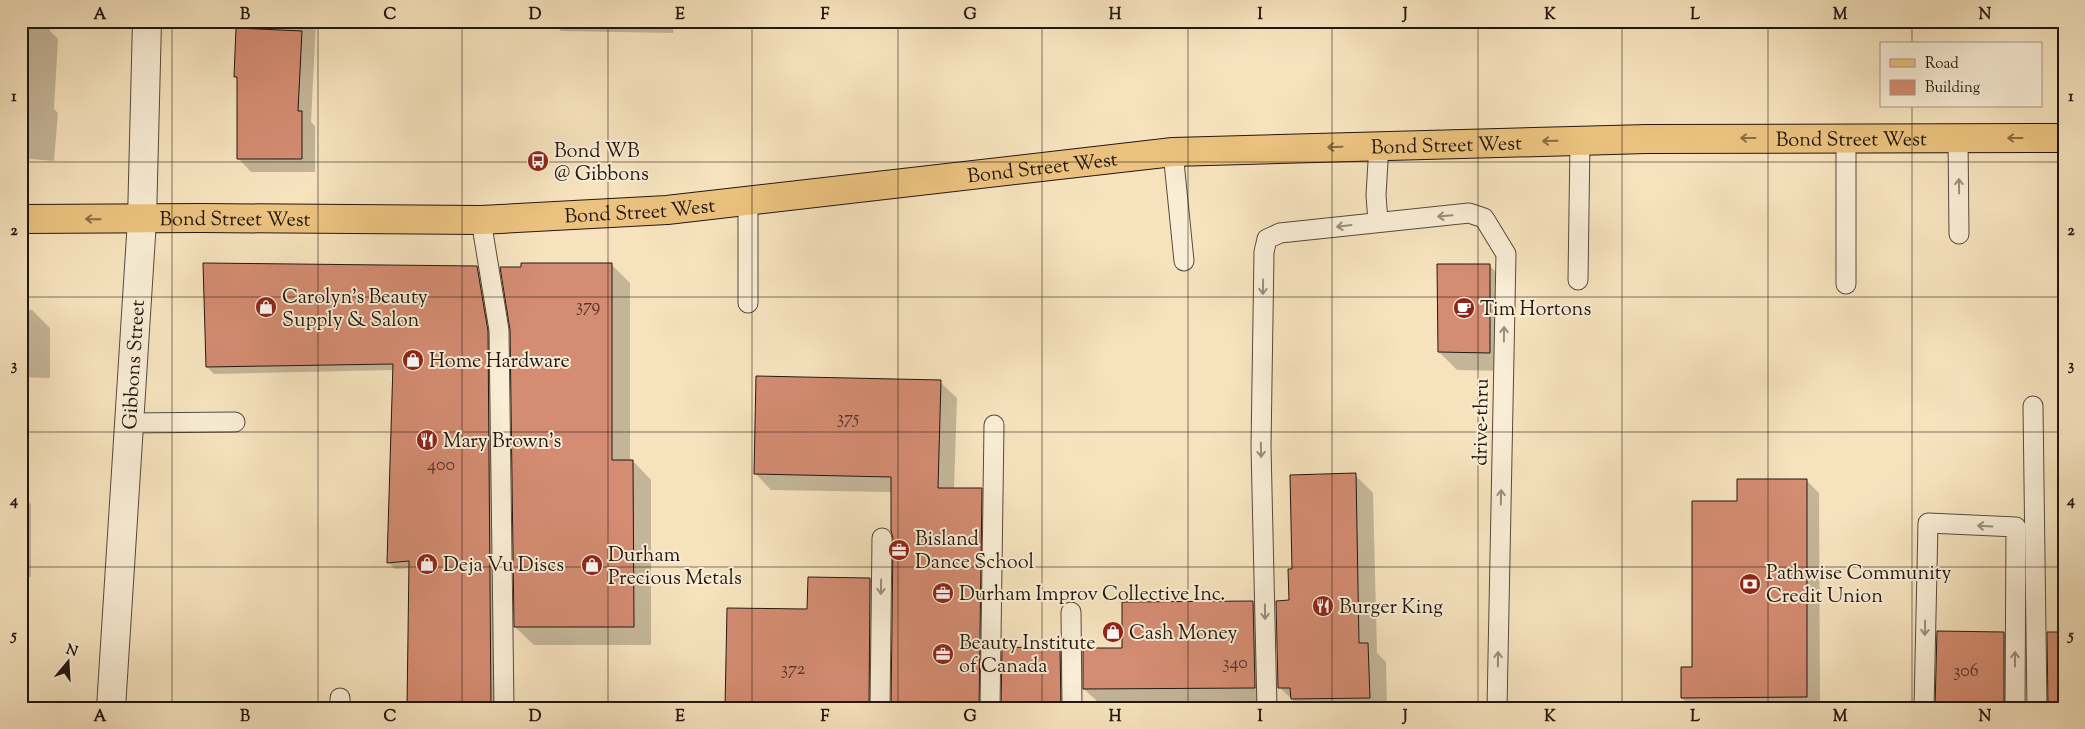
<svg xmlns="http://www.w3.org/2000/svg" width="2085" height="729" font-family="'Sorts Mill Goudy',serif">
<rect width="100%" height="100%" fill="#f6e3be"/>
<filter id="stains"><feTurbulence type="fractalNoise" baseFrequency=".004" numOctaves="4"/><feColorMatrix values="0 0 0 0 .2 0 0 0 0 .09 0 0 0 0 .02 0 0 0 .5 -.17"/></filter>
<radialGradient id="worn" r=".72"><stop offset=".6" stop-color="#630" stop-opacity="0"/><stop offset="1" stop-color="#630" stop-opacity=".3"/></radialGradient>
<!-- shadow -->
<g fill="#0003">
<path d="M21 21H50V31L58 39 54 109 58 113 54 161 21 158Z"/>
<path d="M240 21H316L311 122 315 126V172H251L238 158V79L235 76Z"/>
<path d="M464 21H674L673 33 561 31 554 24H466Z"/>
<path d="M611 264 630 283V461H633L651 480V645H534L515 627Z"/>
<path d="M1489 265 1508 284V371L1457 370 1439 352Z"/>
<path d="M477 268 484 275 494 339 497 708H409L410 568 395 569 388 562 394 370 214 374 207 367Z"/>
<path d="M21 310H32L50 328V378L21 377Z"/>
<path d="M940 382 957 398 954 489H981L998 505 995 708H893L894 538 892 492 771 490 755 473Z"/>
<path d="M1355 475 1373 493 1377 653 1386 662 1387 708H1301L1279 687 1293 570Z"/>
<path d="M1806 480 1819 493 1820 708H1692L1682 698 1693 668Z"/>
<path d="M21 495 31 504V577H21Z"/>
<path d="M870 580 886 596 885 708H726L808 610Z"/>
<path d="M1253 602 1266 615 1268 701 1098 702 1084 689 1124 650Z"/>
<path d="M2004 633 2017 646 2018 708H1937Z"/>
<path d="M1060 649 1076 665 1077 708H1001Z"/>
</g>
<!-- building -->
<g fill="#d48c72" stroke="#221711">
<path d="M236 28 302 31 298 111H302V159H237V77H234Z"/>
<path d="M203 263 477 266 488 331 491 708H407L409 561 387 563 393 364 206 367Z"/>
<path d="M521 263H612V460H633L634 627H514L510 330 500 267H521Z"/>
<path d="M1437 264H1490V353L1438 352Z"/>
<path d="M756 376 941 380 938 488H982L979 708H891L893 538 891 531V477L754 474Z"/>
<path d="M1356 473 1359 643H1368L1370 698 1291 699 1290 688H1278L1276 601 1289 600 1288 569H1292L1290 475Z"/>
<path d="M1737 479H1807V697L1681 698V667H1692V501H1737Z"/>
<path d="M808 577 870 578 869 708H725L727 608 807 609Z"/>
<path d="M1253 601 1255 688 1083 689V648H1122V602Z"/>
<path d="M1937 631 2004 632V708H1935Z"/>
<path d="M2047 632H2064V708H2048Z"/>
<path d="M1002 647 1060 648 1061 708H1001Z"/>
</g>
<g fill="none" stroke-linecap="round" stroke-linejoin="round">
<!-- service casing -->
<g stroke="#574a3c" stroke-width="21">
<g id="service">
<path d="M1846 138V284"/>
<path d="M1958 138 1959 234"/>
<path d="M1173 152 1184 261"/>
<path d="M481 220 499 330 504 708"/>
<path d="M1378 222 1376 195 1379 145"/>
<path d="M1578 280 1580 141"/>
<path d="M748 303V201"/>
<path d="M2033 406 2037 708"/>
<path d="M129 423 235 422"/>
<path d="M1071 612 1072 708"/>
<path d="M340 698V708"/>
<path d="M880 708 882 538"/>
<path d="M990 708 994 425"/>
<path d="M1267 708 1261 447 1264 252 1267 239 1280 233 1469 213 1484 218 1506 254 1497 708"/>
<path d="M1924 708 1928 523 2016 527 2015 708"/>
</g>
</g>
<!-- minor casing -->
<g stroke="#574a3c" stroke-width="30">
<g id="minor">
<path id="s1" d="M111 708 142 220 147 21"/>
</g>
</g>
<!-- primary casing -->
<g stroke="#221711" stroke-width="30">
<g id="primary">
<path id="s2" d="M21 219 202 218 481 220 667 210 1173 152 1647 139 2064 138"/>
</g>
</g>
<!-- service -->
<use href="#service" stroke="#f9edd5" stroke-width="19"/>
<!-- minor -->
<use href="#minor" stroke="#f9edd5" stroke-width="28"/>
<!-- primary -->
<use href="#primary" stroke="#ebc27f" stroke-width="28"/>
</g>
<!-- one-way arrows -->
<defs><path id="oneway-shaft" d="M-6 0H5M1.5-3L5.5 0L1.5 3" fill="none" stroke-width="1.6" stroke-linecap="round" stroke-linejoin="round" transform="scale(1.25)"/></defs>
<g stroke="#866c48">
<use href="#oneway-shaft" transform="translate(1748 138) rotate(180)"/>
<use href="#oneway-shaft" transform="translate(2015 138) rotate(180)"/>
<use href="#oneway-shaft" transform="translate(1550 141) rotate(179)"/>
<use href="#oneway-shaft" transform="translate(1335 147) rotate(178)"/>
<use href="#oneway-shaft" transform="translate(93 219) rotate(-179)"/>
</g>
<g stroke="#988d7d">
<use href="#oneway-shaft" transform="translate(1959 186) rotate(-91)"/>
<use href="#oneway-shaft" transform="translate(1445 216) rotate(175)"/>
<use href="#oneway-shaft" transform="translate(1344 226) rotate(173)"/>
<use href="#oneway-shaft" transform="translate(1263 287) rotate(91)"/>
<use href="#oneway-shaft" transform="translate(1504 334) rotate(-89)"/>
<use href="#oneway-shaft" transform="translate(1261 450) rotate(89)"/>
<use href="#oneway-shaft" transform="translate(1501 497) rotate(-89)"/>
<use href="#oneway-shaft" transform="translate(1985 526) rotate(-177)"/>
<use href="#oneway-shaft" transform="translate(881 587) rotate(91)"/>
<use href="#oneway-shaft" transform="translate(1265 612) rotate(89)"/>
<use href="#oneway-shaft" transform="translate(1925 628) rotate(91)"/>
<use href="#oneway-shaft" transform="translate(1498 659) rotate(-89)"/>
<use href="#oneway-shaft" transform="translate(2015 659) rotate(-90)"/>
</g>
<!-- grid -->
<path fill="none" stroke="#221711" stroke-width="1" stroke-opacity="0.55" d="M172 21V708M318 21V708M462 21V708M608 21V708M752 21V708M898 21V708M1042 21V708M1188 21V708M1332 21V708M1478 21V708M1622 21V708M1768 21V708M1912 21V44M1912 106V708M21 162H2064M21 297H2064M21 432H2064M21 567H2064"/>
<!-- icons -->
<defs>
<g id="bus-disc" transform="scale(1.125)"><circle r="9.5" fill="#8f2418" stroke="#f9edd5"/><path d="M-5-6H5V4H4V6H2V4H-2V6H-4V4H-5ZM-3.5-4V0h7V-4ZM-3.5 1.2v1.5H-2V1.2ZM2 1.2v1.5H3.5V1.2Z" fill="#fff"/></g>
<g id="shop-disc" transform="scale(1.125)"><circle r="9.5" fill="#8f2418" stroke="#f9edd5"/><path d="M-5-2.5h2.3a2.7 3.5 0 0 1 5.4 0H5L5.5 6h-11ZM-1.5-2.5h3a1.5 2.3 0 0 0-3 0Z" fill="#fff"/></g>
<g id="cafe-disc" transform="scale(1.125)"><circle r="9.5" fill="#8f2418" stroke="#f9edd5"/><path d="M-5.5-4.5H6V0H3Q3 3.5 0 3.5H-2.5Q-5.5 3.5-5.5 0ZM3-3.2v2h1.7v-2ZM-6 4.5H4V6H-6Z" fill="#fff"/></g>
<g id="restaurant-disc" transform="scale(1.125)"><circle r="9.5" fill="#8f2418" stroke="#f9edd5"/><path d="M-5-6h1v4h1v-4h1v4h1v-4h1v5L-1.5 .5V6h-2V.5L-5-1ZM5-6V6H3V1.5H1.5Q1.5-4 5-6Z" fill="#fff"/></g>
<g id="office-disc" transform="scale(1.125)"><circle r="9.5" fill="#8f2418" stroke="#f9edd5"/><path d="M-6-3h4V-5.5h4V-3h4V5H-6ZM-1-4.5V-3h2v-1.5ZM-6 0V1H6V0Z" fill="#fff"/></g>
<g id="bank-disc" transform="scale(1.125)"><circle r="9.5" fill="#8f2418" stroke="#f9edd5"/><path d="M-6-4H6V4H-6ZM0-2.3a2.3 2.3 0 1 0 0 4.6a2.3 2.3 0 1 0 0-4.6Z" fill="#fff"/></g>
</defs>
<g fill-rule="evenodd">
<use href="#bus-disc" x="538" y="161"/>
<use href="#shop-disc" x="266" y="307"/>
<use href="#cafe-disc" x="1464" y="308"/>
<use href="#shop-disc" x="413" y="360"/>
<use href="#restaurant-disc" x="427" y="440"/>
<use href="#office-disc" x="899" y="550"/>
<use href="#shop-disc" x="427" y="564"/>
<use href="#shop-disc" x="592" y="565"/>
<use href="#bank-disc" x="1750" y="584"/>
<use href="#office-disc" x="943" y="593"/>
<use href="#restaurant-disc" x="1323" y="606"/>
<use href="#shop-disc" x="1113" y="632"/>
<use href="#office-disc" x="943" y="654"/>
</g>
<g text-anchor="middle" stroke-width="4" stroke-linejoin="round" paint-order="stroke">
<!-- number labels -->
<g font-size="18" fill="#4e3429">
<text x="588" y="311">379</text>
<text x="848" y="423">375</text>
<text x="441" y="470">400</text>
<text x="1235" y="668">340</text>
<text x="793" y="674">372</text>
<text x="1966" y="676">306</text>
</g>
<!-- street labels -->
<g font-size="20" fill="#221711" stroke="#f9edd5">
<text dy="7" stroke="none"><textPath href="#s2" startOffset="1834">Bond Street West</textPath></text>
<text dy="7" stroke="none"><textPath href="#s2" startOffset="1429">Bond Street West</textPath></text>
<text dy="7" stroke="none"><textPath href="#s2" startOffset="1024">Bond Street West</textPath></text>
<text dy="7" stroke="none"><textPath href="#s2" startOffset="619">Bond Street West</textPath></text>
<text dy="7" stroke="none"><textPath href="#s2" startOffset="214">Bond Street West</textPath></text>
<text dy="7" stroke="none"><textPath href="#s1" startOffset="344">Gibbons Street</textPath></text>
<text transform="translate(1480 422) rotate(-89)" y="7">drive-thru</text>
</g>
<!-- poi labels -->
<g font-size="20" fill="#221711" stroke="#f9edd5" text-anchor="start">
<text x="554" y="157">Bond WB<tspan x="554" dy="23">@ Gibbons</tspan></text>
<text x="282" y="303">Carolyn’s Beauty<tspan x="282" dy="23">Supply &amp; Salon</tspan></text>
<text x="1480" y="315">Tim Hortons</text>
<text x="429" y="367">Home Hardware</text>
<text x="443" y="447">Mary Brown's</text>
<text x="915" y="545">Bisland<tspan x="915" dy="23">Dance School</tspan></text>
<text x="608" y="561">Durham<tspan x="608" dy="23">Precious Metals</tspan></text>
<text x="443" y="571">Deja Vu Discs</text>
<text x="1766" y="579">Pathwise Community<tspan x="1766" dy="23">Credit Union</tspan></text>
<text x="959" y="600">Durham Improv Collective Inc.</text>
<text x="1339" y="613">Burger King</text>
<text x="1129" y="639">Cash Money</text>
<text x="959" y="649">Beauty Institute<tspan x="959" dy="23">of Canada</tspan></text>
</g>
</g>
<!-- margin -->
<rect width="2085" height="729" fill="none" stroke="#f6e3be" stroke-width="55"/>
<!-- legend -->
<rect x="1880" y="42" width="162" height="65" fill="#f9edd5" stroke="#a39787"/>
<rect x="1890" y="59" width="25" height="8" fill="#ebc27f" stroke="#a39787"/>
<text x="1925" y="68" font-size="15" fill="#221711">Road</text>
<rect x="1890" y="80" width="25" height="15" fill="#d48c72" stroke="#a39787"/>
<text x="1925" y="92" font-size="15" fill="#221711">Building</text>
<!-- north arrow -->
<g transform="translate(68 662) rotate(18)" stroke="#f9edd5" stroke-width="4" paint-order="stroke">
<path d="M0-4L9 19L0 12L-9 19Z" fill="#221711"/>
<text y="-8" font-size="14" font-weight="bold" text-anchor="middle" fill="#221711">N</text>
</g>
<rect x="28" y="28" width="2030" height="674" fill="none" stroke="#221711" stroke-width="2"/>
<g font-size="16" text-anchor="middle" font-weight="bold" fill="#221711">
<text x="100" y="19">A</text>
<text x="245" y="19">B</text>
<text x="390" y="19">C</text>
<text x="535" y="19">D</text>
<text x="680" y="19">E</text>
<text x="825" y="19">F</text>
<text x="970" y="19">G</text>
<text x="1115" y="19">H</text>
<text x="1260" y="19">I</text>
<text x="1405" y="19">J</text>
<text x="1550" y="19">K</text>
<text x="1695" y="19">L</text>
<text x="1840" y="19">M</text>
<text x="1985" y="19">N</text>
<text x="14" y="101">1</text>
<text x="2071" y="101">1</text>
<text x="14" y="235">2</text>
<text x="2071" y="235">2</text>
<text x="14" y="370">3</text>
<text x="2071" y="370">3</text>
<text x="14" y="505">4</text>
<text x="2071" y="505">4</text>
<text x="14" y="640">5</text>
<text x="2071" y="640">5</text>
<text x="100" y="721">A</text>
<text x="245" y="721">B</text>
<text x="390" y="721">C</text>
<text x="535" y="721">D</text>
<text x="680" y="721">E</text>
<text x="825" y="721">F</text>
<text x="970" y="721">G</text>
<text x="1115" y="721">H</text>
<text x="1260" y="721">I</text>
<text x="1405" y="721">J</text>
<text x="1550" y="721">K</text>
<text x="1695" y="721">L</text>
<text x="1840" y="721">M</text>
<text x="1985" y="721">N</text>
</g>
<rect width="100%" height="100%" filter="url(#stains)"/>
<rect width="100%" height="100%" fill="url(#worn)"/>
</svg>
